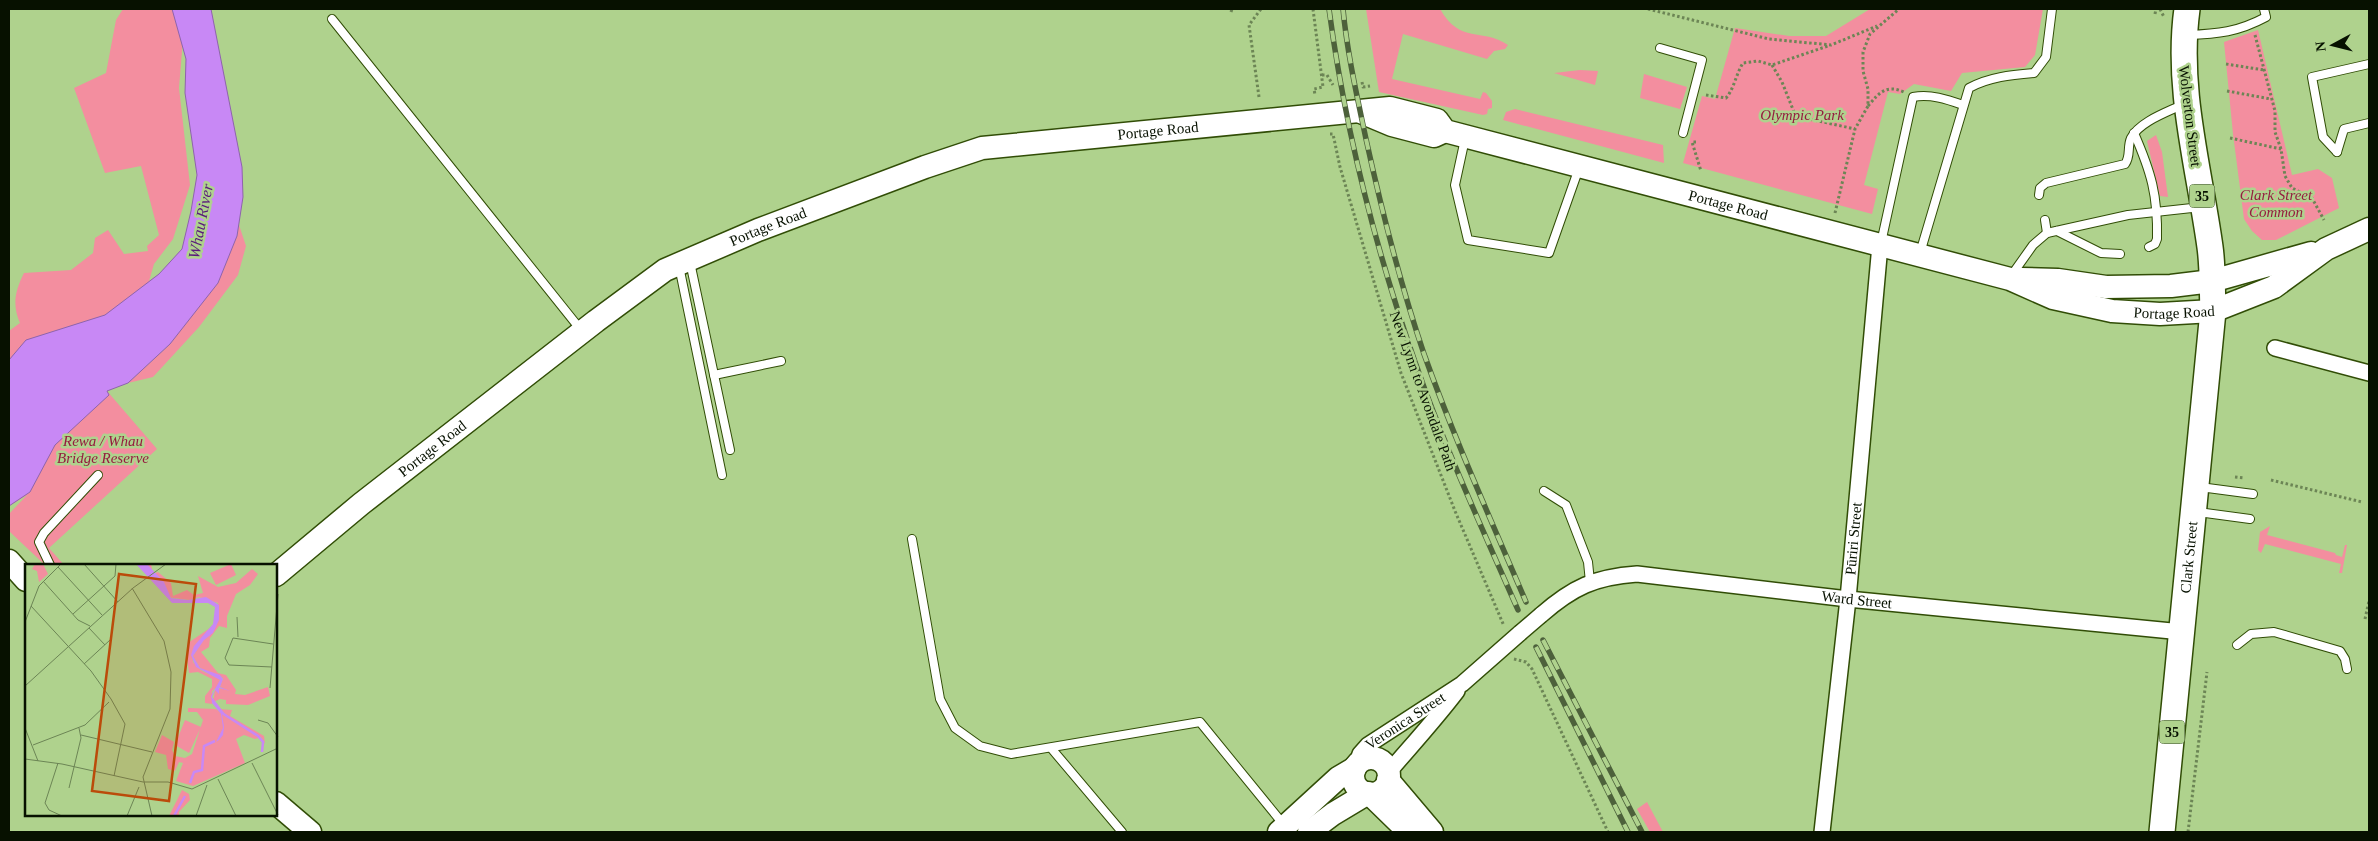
<svg xmlns="http://www.w3.org/2000/svg" width="2378" height="841" font-family="Georgia,serif">
<rect width="100%" height="100%" fill="#afd28d"/>
<!-- green -->
<g fill="#f38e9f">
<path d="M123 9H173L183 39 179 88 190 185 173 239 154 264 149 281 159 274 9 400V331L20 323C12 305 15 291 24 273L71 270 93 253 95 238 108 230 124 254 148 251 147 246 159 235 141 166 105 173 74 88 106 73 116 20Z"/>
<path d="M1366 9H1440C1461 45 1481 27 1508 45L1505 49 1494 51 1487 59 1403 34 1392 79 1480 99 1483 92 1486 93 1492 101V108L1488 109 1487 114 1483 115 1379 92Z"/>
<path d="M1870 9H2043L2035 55 2025 67 1962 73 1951 91 1914 84 1900 94 1888 92 1864 185 1878 189 1872 214 1683 163 1702 96 1715 99 1735 28 1789 36H1826Z"/>
<path d="M2258 30 2292 175 2318 169 2332 178 2339 208 2276 240H2262L2252 231 2244 219 2233 134 2224 42Z"/>
<path d="M1580 70 1598 71 1595 85 1554 73Z"/>
<path d="M1644 74 1687 87 1680 109 1640 98Z"/>
<path d="M1515 109 1663 145 1664 163 1503 120 1506 112Z"/>
<path d="M2156 135 2162 152 2168 197 2160 196 2159 192 2147 141Z"/>
<path d="M239 225 246 246 238 275 199 327 153 377 128 383 170 344 237 236Z"/>
<path d="M107 391 157 449 49 548 64 565H45L9 531V514L27 495 9 506V446Z"/>
<path d="M2270 526 2267 535 2335 553 2336 555 2342 557 2345 545H2347L2342 573H2339L2341 564 2265 544 2261 553 2258 550 2260 532Z"/>
<path d="M1647 802 1663 832H1650L1637 809Z"/>
</g>
<!-- water -->
<path fill="#c888f5" stroke="#8e64ac" d="M172 9H211L242 167 243 197 237 236 218 283 170 344 128 383 107 391 109 395 55 445 30 492 9 506V360L26 340 105 315 159 274 182 249 191 211 197 175 185 93 186 59Z"/>
<g fill="none" stroke-linecap="round" stroke-linejoin="round">
<!-- lane casing -->
<g stroke="#314d06" stroke-width="10">
<g id="lane">
<path d="M332 19 581 330"/>
<path d="M2187 35C2218 34 2238 32 2266 17L2264 9"/>
<path d="M1660 48 1702 60 1683 133"/>
<path d="M2134 133C2151 172 2158 195 2157 239L2155 244 2149 247"/>
<path d="M1465 139 1455 185 1468 240 1549 253 1579 168"/>
<path d="M2337 152 2323 137 2312 77 2369 64"/>
<path d="M2337 152 2344 129 2369 123"/>
<path d="M2039 195 2040 188 2046 183 2125 164C2131 156 2127 147 2131 138 2140 121 2168 112 2184 104"/>
<path d="M2045 220 2047 233"/>
<path d="M2057 231 2101 253 2120 254"/>
<path d="M1881 243 1913 97C1931 94 1946 99 1963 105"/>
<path d="M1920 253 1969 88C1989 77 2011 75 2034 73L2046 57 2052 9"/>
<path d="M690 262 730 450"/>
<path d="M679 266 722 475"/>
<path d="M2011 276 2033 245 2047 233 2128 215 2201 207"/>
<path d="M714 375 781 361"/>
<path d="M2200 487 2253 494"/>
<path d="M1544 491 1566 505 1588 562 1590 582"/>
<path d="M2198 512 2250 519"/>
<path d="M912 539 940 699 955 728 980 746 1011 754 1200 722 1284 825"/>
<path d="M50 565 39 542 44 533 98 475"/>
<path d="M2237 645 2251 634 2274 632 2340 651 2345 659 2347 669"/>
<path d="M1051 748 1122 832"/>
</g>
</g>
<!-- street casing -->
<g stroke="#314d06" stroke-width="18">
<g id="street">
<path d="M2275 348 2369 373"/>
<path id="s1" d="M1541 615C1573 587 1595 577 1637 574L1848 599 2182 632"/>
<path id="s2" d="M1356 766 1360 754 1368 745 1462 684 1520 633"/>
<path d="M1388 773C1411 746 1435 720 1457 691"/>
<path id="s3" d="M1822 832 1848 599 1880 245"/>
</g>
</g>
<!-- secondary casing -->
<g stroke="#314d06" stroke-width="25">
<g id="secondary">
<path d="M1361 112 1392 125 1434 136 1445 131"/>
<path d="M2021 279 2058 280 2106 287 2171 286 2212 281 2311 253"/>
<path d="M9 561 26 580"/>
<path id="s4" d="M276 575 361 504 596 321 665 270 758 230 925 167 982 148 1390 108 1437 120 1445 131 2010 279 2053 298 2112 311 2160 314 2213 311 2274 287 2326 249 2369 229"/>
<circle cx="1371" cy="776" r="18"/>
<path d="M1388 780 1432 832"/>
<path d="M1370 794 1409 832"/>
<path d="M276 803 310 832"/>
<path d="M1279 832 1338 778 1355 768"/>
<path d="M1309 832 1333 814 1368 793"/>
</g>
</g>
<!-- primary casing -->
<g stroke="#314d06" stroke-width="28">
<g id="primary">
<path id="s5" d="M2162 832 2213 311C2212 290 2213 268 2210 247 2199 167 2176 89 2187 9"/>
</g>
</g>
<!-- path -->
<g stroke="#6c8555" stroke-width="3" stroke-dasharray="2.5 2.5" stroke-linecap="butt">
<path d="M1313 9 1323 87 1314 89 1315 95"/>
<path d="M1648 9 1769 39 1831 45 1877 26"/>
<path d="M2160 9 2164 17"/>
<path d="M1231 12 1232 9"/>
<path d="M2155 14 2156 9"/>
<path d="M2255 35 2275 111V132L2281 149 2285 176 2292 188 2312 198 2324 220"/>
<path d="M2226 64 2264 70"/>
<path d="M1772 65 1782 82 1794 112 1800 117 1855 129"/>
<path d="M1322 75H1327L1333 85"/>
<path d="M1362 82 1363 87 1370 86"/>
<path d="M2227 91 2271 99"/>
<path d="M1706 95 1726 98C1734 89 1736 74 1743 63L1758 61 1772 65 1828 46"/>
<path d="M1259 97 1249 25 1261 9"/>
<path d="M1868 106C1879 93 1886 84 1904 92"/>
<path d="M1330 134H1333L1340 167 1401 373 1455 511 1504 626"/>
<path d="M2230 138 2281 149"/>
<path d="M1696 142H1692L1701 171"/>
<path d="M1835 213 1855 129 1868 106V89L1863 71V52L1870 34 1899 9"/>
<path d="M2235 477 2244 478"/>
<path d="M2271 480 2362 502"/>
<path d="M2365 619 2369 601"/>
<path d="M1514 659 1526 662 1532 669 1608 832"/>
<path d="M2188 832 2207 672"/>
</g>
<!-- lane -->
<use href="#lane" stroke="#fff" stroke-width="8"/>
<!-- street -->
<use href="#street" stroke="#fff" stroke-width="15"/>
<!-- secondary -->
<use href="#secondary" stroke="#fff" stroke-width="22"/>
<!-- primary -->
<use href="#primary" stroke="#fff" stroke-width="25"/>
<!-- rail casing -->
<g stroke="#4d613b" stroke-width="5.5">
<g id="rail">
<path d="M1329 9C1345 129 1375 247 1415 362 1444 446 1482 528 1518 610"/>
<path d="M1343 9C1347 52 1357 96 1366 139 1382 212 1400 283 1424 354 1454 438 1491 520 1526 602"/>
<path d="M1543 640 1642 832"/>
<path d="M1536 647 1628 832"/>
</g>
</g>
<!-- rail -->
<use href="#rail" stroke="#afd28d" stroke-width="4" stroke-dasharray="11" stroke-linecap="butt"/>
<!-- street-bridge casing -->
<g stroke="#314d06" stroke-width="18" stroke-linecap="butt">
<path id="street-bridge" d="M1520 633 1541 615"/>
</g>
<!-- street-bridge -->
<use href="#street-bridge" stroke="#fff" stroke-width="15"/>
</g>
<g text-anchor="middle" stroke-width="5" stroke-linejoin="round" paint-order="stroke">
<!-- shield labels -->
<g fill="#afd28d" stroke="#394b2a" stroke-width="1">
<rect x="2189.5" y="184.5" width="25" height="23" rx="4"/>
<rect x="2159.5" y="720.5" width="25" height="23" rx="4"/>
</g>
<g font-size="14" font-weight="bold" fill="#071100">
<text x="2202" y="201">35</text>
<text x="2172" y="737">35</text>
</g>
<!-- park labels -->
<g font-size="15" font-style="italic" fill="#951c3f" stroke="#afd28d">
<text x="1802" y="120">Olympic Park</text>
<text x="2276" y="200">Clark Street<tspan x="2276" dy="17">Common</tspan></text>
<text x="103" y="446">Rewa / Whau<tspan x="103" dy="17">Bridge Reserve</tspan></text>
</g>
<!-- street labels -->
<g font-size="15" fill="#071100" stroke="#afd28d">
<text transform="translate(2190 116) rotate(83)" y="5">Wolverton Street</text>
<text dy="5" stroke="none"><textPath href="#s4" startOffset="1011">Portage Road</textPath></text>
<text dy="5" stroke="none"><textPath href="#s4" startOffset="1599">Portage Road</textPath></text>
<text dy="5" stroke="none"><textPath href="#s4" startOffset="606">Portage Road</textPath></text>
<text dy="5" stroke="none"><textPath href="#s4" startOffset="2060">Portage Road</textPath></text>
<text transform="translate(1423 391) rotate(70)" y="5">New Lynn to Avondale Path</text>
<text dy="5" stroke="none"><textPath href="#s4" startOffset="201">Portage Road</textPath></text>
<text dy="5" stroke="none"><textPath href="#s3" startOffset="295">Pūriri Street</textPath></text>
<text dy="5" stroke="none"><textPath href="#s5" startOffset="276">Clark Street</textPath></text>
<text dy="5" stroke="none"><textPath href="#s1" startOffset="328">Ward Street</textPath></text>
<text dy="5" stroke="none"><textPath href="#s2" startOffset="69">Veronica Street</textPath></text>
</g>
<!-- water labels -->
<g font-size="16" font-style="italic" fill="#591a7b" stroke="#afd28d">
<text transform="translate(200 221) rotate(-79)" y="6">Whau River</text>
</g>
</g>
<!-- overview -->
<g transform="translate(25 564)">
<rect width="252" height="252" fill="#afd28d"/>
<path d="M10 0H18L23 10 14 18 12 7 7 5ZM117 0H126L128 10 133 8 146 19 148 32 162 26 169 31 178 29 173 12 193 23 211 19 227 5 233 10 225 21 211 30 202 52V64L194 62 185 74 184 83 176 88 193 109 201 111 211 126 210 130 220 131 243 123 245 132 223 141 201 140V136L195 135 188 138 190 126 198 124 195 123 198 114 175 104 168 92 193 53V39L174 33 165 36 142 33ZM206 0 211 11 191 21 185 9ZM185 64 167 88 168 98 177 107 195 115 194 121 187 127V140L180 139V132L187 123V115L173 108 164 109 162 94 163 79ZM163 144 191 145 197 150 194 145 207 146 205 152 239 172 240 180 236 173 230 175 219 171 211 175 220 199 168 222 151 217 158 199 154 198 150 207 143 205 141 191 130 188 137 171 149 178 147 186 150 192 160 194 167 190 178 156 172 148H163ZM160 156 176 163 164 189 150 181ZM157 226 164 230 165 236 154 248V252H144Z" fill="#f38e9f"/>
<path d="M111 0H122L139 18 146 34 163 36 181 33 194 41V56L188 69 179 76 168 92 175 104 195 111 198 115 195 123 205 127 194 124V130L190 126 187 133 200 150H197L199 163 198 171 194 176 191 178 198 164 196 150 187 139 186 132 195 116 171 103 166 91 169 82 188 60 190 43 183 39H147Z" fill="#c888f5"/>
<path fill="none" stroke="#c888f5" stroke-width="2.5" d="M197 149 233 172 238 178 237 188M165 219 169 208 177 206 179 182 190 177M149 252 160 232"/>
<path fill="none" stroke="#6c8555" stroke-width="1" d="M59 0 93 38M33 3 77 51M18 17 53 56 65 62M107 24 139 77 146 108 145 145 118 213 127 252M6 42 66 107 86 135M48 50 90 12 91 0M212 53 213 73M0 58 14 22 36 0M64 64 80 81M59 100 85 76M247 103 204 101 200 94 208 74 248 80M0 122 108 24 141 0M245 124 253 30M86 135 100 160 89 212M233 156 243 159 253 173M0 164 13 197M56 171 127 188M8 181 60 161 84 138M0 195 37 200 118 218H143L167 225 253 184M33 199 20 239 24 246 37 252M227 199 253 251M193 215 211 252M44 224 56 174 54 164M102 252 114 223M171 252 182 221"/>
<path fill="#bb4b0a" fill-opacity="0.15" stroke="#bb4b0a" stroke-width="2.5" d="M94 10 171 20 144 237 67 227Z"/>
<rect width="252" height="252" fill="none" stroke="#071100" stroke-width="2.5"/>
</g>
<!-- border -->
<rect width="2378" height="841" fill="none" stroke="#071100" stroke-width="20"/>
<!-- north arrow -->
<g transform="translate(2333 45) rotate(263)" stroke="#afd28d" stroke-width="4" paint-order="stroke">
<path d="M0-4L9 19L0 12L-9 19Z" fill="#071100"/>
<text y="-8" font-size="14" font-weight="bold" text-anchor="middle" fill="#071100">N</text>
</g>
</svg>
